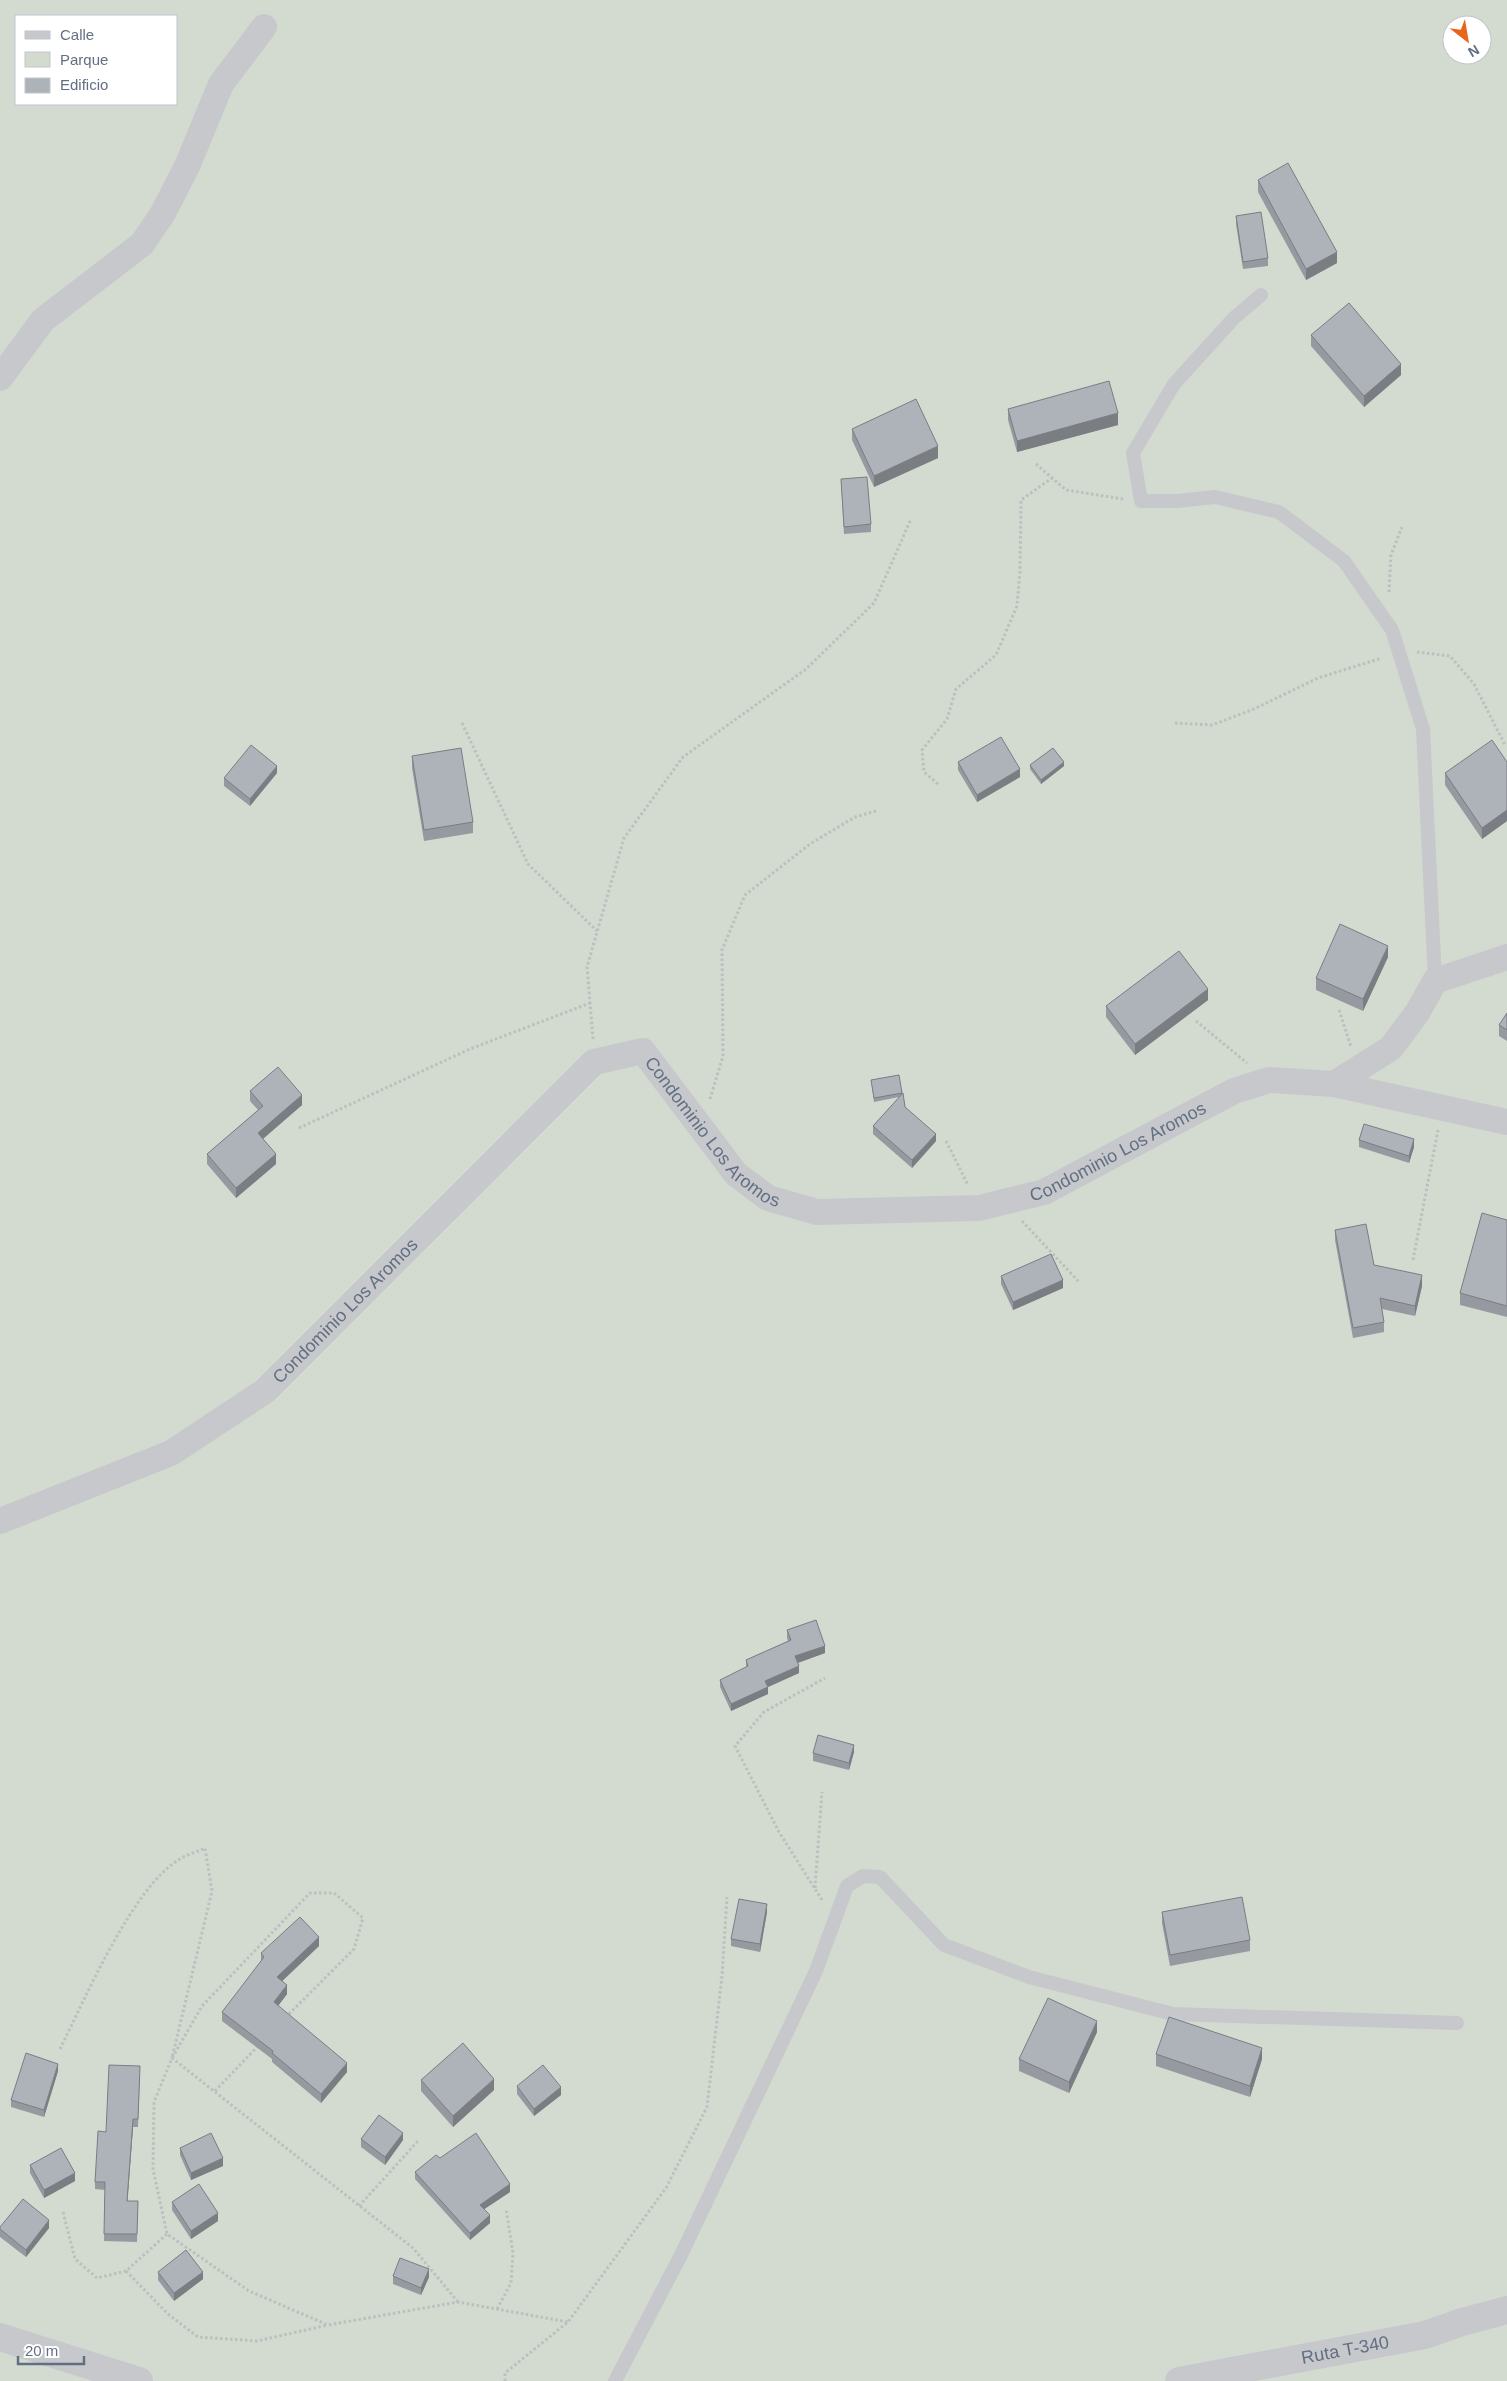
<svg xmlns="http://www.w3.org/2000/svg" width="1507" height="2381" font-family="Helvetica,sans-serif">
<rect width="100%" height="100%" fill="#f3f4ef"/>
<!-- green -->
<path fill="#d3dbd0" fill-rule="evenodd" d="M0 0H1507V2381H0ZM16 16H176V104H16ZM1452 25H1482V55H1452Z"/>
<g fill="none" stroke-linecap="round" stroke-linejoin="round">
<!-- path -->
<g stroke="#bdbec0" stroke-width="3" stroke-dasharray="2.5 2.5" stroke-linecap="butt">
<path d="M1036 464 1066 490 1123 499"/>
<path d="M1389 592 1391 555 1402 527"/>
<path d="M1417 652 1450 656 1474 684 1505 745"/>
<path d="M462 723 528 864 597 931"/>
<path d="M1175 723 1212 725 1254 709 1318 678 1382 658"/>
<path d="M938 784 924 772 922 750 947 719 956 689 996 655 1017 606 1020 571 1021 500 1052 478"/>
<path d="M1339 1010 1351 1047"/>
<path d="M1196 1021 1247 1063"/>
<path d="M593 1039 587 967 624 838 683 757 806 669 874 603 911 519"/>
<path d="M710 1099 723 1056 722 950 745 895 810 844 855 817 876 811"/>
<path d="M299 1128 470 1049 590 1003"/>
<path d="M946 1141 968 1185"/>
<path d="M1022 1221 1080 1283"/>
<path d="M1413 1260 1438 1130"/>
<path d="M815 1888 822 1792"/>
<path d="M822 1900 779 1832 735 1746 764 1712 825 1678"/>
<path d="M60 2049C85 1999 133 1886 180 1859 188 1854 197 1852 205 1848L212 1891 172 2058 202 2006 310 1893H334L363 1918 354 1949 286 2017"/>
<path d="M215 2091 259 2045"/>
<path d="M359 2206 418 2141"/>
<path d="M63 2212 75 2259 97 2278 126 2271 167 2234"/>
<path d="M126 2271 168 2314 198 2337 257 2341 328 2325"/>
<path d="M458 2302 413 2248 172 2058 154 2102 153 2169 167 2234 249 2291 328 2325 458 2302 568 2322"/>
<path d="M497 2309 511 2283 513 2253 506 2209"/>
<path d="M505 2381V2373L568 2322 666 2188 707 2107 722 1976 727 1897"/>
</g>
<!-- service -->
<g stroke="#c6c8cc" stroke-width="14">
<path d="M1261 295 1234 318 1174 384 1133 453 1141 501H1177L1215 497 1279 512 1344 561 1392 630 1423 729 1435 981"/>
<path d="M615 2381 681 2255 816 1971 847 1886 863 1876 880 1877 944 1945 1029 1977 1173 2014 1457 2023"/>
</g>
<!-- minor -->
<g stroke="#c6c8cc" stroke-width="26">
<path d="M0 378 43 320 142 244 163 213 188 164 221 84 264 27"/>
<path d="M1334 1084 1391 1048 1417 1013 1435 981 1507 957"/>
<path id="s1" d="M0 1521 171 1453 265 1391 594 1062 643 1051 736 1174 768 1198 817 1212 979 1208 1044 1192 1234 1091 1269 1080 1334 1084 1507 1122"/>
</g>
<!-- tertiary -->
<g stroke="#c6c8cc" stroke-width="28">
<path d="M0 2337 139 2381"/>
<path id="s2" d="M1179 2381 1425 2335 1462 2322 1507 2310"/>
</g>
</g>
<!-- wall -->
<g fill="#969aa0">
<path d="M1258 180 1337 263 1306 280 1258 192Z"/>
<path d="M1236 216 1268 258V266L1243 269 1236 224Z"/>
<path d="M1311 335 1401 375 1364 407 1311 346Z"/>
<path d="M1008 409 1118 425 1017 452 1008 420Z"/>
<path d="M852 429 938 458 874 487 852 440Z"/>
<path d="M841 479 871 524V532L844 534Z"/>
<path d="M412 756 473 822V833L424 841 412 768Z"/>
<path d="M958 762 1020 777 977 802 958 770Z"/>
<path d="M1507 762V821L1482 839 1445 785V773Z"/>
<path d="M1030 765 1064 766 1041 784 1030 769Z"/>
<path d="M277 773 250 806 224 786V778Z"/>
<path d="M1388 957 1363 1011 1316 990V978Z"/>
<path d="M1208 1000 1135 1055 1106 1017V1006Z"/>
<path d="M1507 1013V1041L1499 1036V1025Z"/>
<path d="M899 1075 905 1107 936 1141 912 1168 873 1134V1126L899 1097 874 1102 871 1080Z"/>
<path d="M250 1091 302 1105 263 1139 276 1164 236 1198 207 1164V1154L258 1110 250 1101Z"/>
<path d="M1359 1140 1414 1147 1409 1163 1359 1147Z"/>
<path d="M1507 1220V1317L1460 1305V1293Z"/>
<path d="M1335 1230 1374 1265 1422 1286 1415 1316 1382 1309 1384 1322V1332L1353 1338 1335 1240Z"/>
<path d="M1001 1276 1063 1288 1013 1310 1001 1284Z"/>
<path d="M787 1630 825 1653 797 1663 799 1673 768 1687V1694L731 1711 720 1687V1680L746 1668V1660L788 1641 787 1638Z"/>
<path d="M854 1752 849 1770 813 1761V1753Z"/>
<path d="M767 1912 760 1952 731 1946V1939Z"/>
<path d="M1162 1912 1250 1940V1951L1170 1966 1162 1923Z"/>
<path d="M319 1946 282 1981 287 1994 278 2006 347 2072 321 2103 272 2062V2059L222 2021V2012L261 1962V1953Z"/>
<path d="M1097 2032 1069 2093 1019 2071V2059Z"/>
<path d="M1156 2054 1262 2059 1250 2097 1156 2066Z"/>
<path d="M58 2071 44 2117 11 2107V2100Z"/>
<path d="M140 2074 138 2127H133L127 2201H138L137 2242 104 2241 105 2190 95 2189V2182L106 2132Z"/>
<path d="M421 2080 494 2090 453 2127 421 2091Z"/>
<path d="M517 2086 561 2095 534 2116 517 2094Z"/>
<path d="M361 2139 403 2140 385 2165 361 2147Z"/>
<path d="M180 2148 223 2166 191 2180 180 2155Z"/>
<path d="M440 2158 510 2192 484 2209 490 2223 470 2240 415 2179V2172Z"/>
<path d="M30 2165 75 2181 44 2198 30 2173Z"/>
<path d="M172 2202 218 2221 191 2239 172 2210Z"/>
<path d="M0 2227 49 2228 26 2257 0 2237Z"/>
<path d="M158 2272 203 2279 174 2301 158 2280Z"/>
<path d="M393 2276 429 2277 421 2295 393 2284Z"/>
</g>
<!-- shaded-wall -->
<g fill="#7a7d82">
<path d="M1337 252V263L1306 280V269Z"/>
<path d="M1401 364V375L1364 407V396Z"/>
<path d="M1118 413V425L1017 452V441Z"/>
<path d="M938 446V458L874 487V476Z"/>
<path d="M1064 762V766L1041 784V780Z"/>
<path d="M277 766V773L250 806V799Z"/>
<path d="M1020 769V777L977 802V795Z"/>
<path d="M1507 810V821L1482 839V828Z"/>
<path d="M1388 946V957L1363 1011V999Z"/>
<path d="M1208 989V1000L1135 1055V1044Z"/>
<path d="M302 1095V1105L258 1143V1133Z"/>
<path d="M936 1134V1141L912 1168V1160Z"/>
<path d="M1414 1139V1147L1409 1163V1156Z"/>
<path d="M276 1154V1164L236 1198V1188Z"/>
<path d="M1422 1275V1286L1415 1316V1306Z"/>
<path d="M1063 1280V1288L1013 1310V1302Z"/>
<path d="M825 1646V1653L795 1664V1656Z"/>
<path d="M799 1666V1673L768 1687V1694L731 1711V1704L765 1681Z"/>
<path d="M854 1745V1752L849 1770V1763Z"/>
<path d="M767 1904V1912L760 1952V1944Z"/>
<path d="M319 1937V1946L277 1986V1977Z"/>
<path d="M287 1985V1994L274 2011V2002Z"/>
<path d="M1097 2021V2032L1069 2093V2082Z"/>
<path d="M1262 2048V2059L1250 2097V2086Z"/>
<path d="M347 2063V2072L321 2103V2094Z"/>
<path d="M58 2064V2071L44 2117V2110Z"/>
<path d="M494 2079V2090L453 2127V2116Z"/>
<path d="M561 2087V2095L534 2116V2109Z"/>
<path d="M133 2119V2127L127 2208V2201Z"/>
<path d="M403 2133V2140L385 2165V2157Z"/>
<path d="M223 2158V2166L191 2180V2173Z"/>
<path d="M75 2173V2181L44 2198V2190Z"/>
<path d="M510 2184V2192L480 2212V2205Z"/>
<path d="M218 2213V2221L191 2239V2231Z"/>
<path d="M490 2215V2223L470 2240V2233Z"/>
<path d="M49 2220V2228L26 2257V2250Z"/>
<path d="M429 2269V2277L421 2295V2288Z"/>
<path d="M203 2272V2279L174 2301V2293Z"/>
</g>
<!-- building -->
<g fill="#aeb3ba" stroke="#7a7d82">
<path d="M1288 163 1337 252 1306 269 1258 180Z"/>
<path d="M1261 212 1268 258 1243 262 1236 216Z"/>
<path d="M1349 303 1401 364 1364 396 1311 335Z"/>
<path d="M1109 381 1118 413 1017 441 1008 409Z"/>
<path d="M916 399 938 446 874 476 852 429Z"/>
<path d="M867 477 871 524 844 527 841 479Z"/>
<path d="M1001 737 1020 769 977 795 958 762Z"/>
<path d="M1492 740 1507 762V810L1482 828 1445 773Z"/>
<path d="M251 745 277 766 250 799 224 778Z"/>
<path d="M461 748 473 822 424 830 412 756Z"/>
<path d="M1053 748 1064 762 1041 780 1030 765Z"/>
<path d="M1340 924 1388 946 1363 999 1316 978Z"/>
<path d="M1179 951 1208 989 1135 1044 1106 1006Z"/>
<path d="M1507 1013V1030L1499 1025Z"/>
<path d="M278 1067 302 1095 258 1133 276 1154 236 1188 207 1154 263 1106 250 1091Z"/>
<path d="M899 1075 902 1093 874 1098 871 1080Z"/>
<path d="M903 1093 905 1107 936 1134 912 1160 873 1126Z"/>
<path d="M1364 1124 1414 1139 1409 1156 1359 1140Z"/>
<path d="M1482 1213 1507 1220V1306L1460 1293Z"/>
<path d="M1366 1224 1374 1265 1422 1275 1415 1306 1380 1298 1384 1322 1353 1328 1335 1230Z"/>
<path d="M1051 1254 1063 1280 1013 1302 1001 1276Z"/>
<path d="M816 1620 825 1646 795 1656 799 1666 765 1681 768 1687 731 1704 720 1680 748 1666 746 1660 791 1640 787 1630Z"/>
<path d="M818 1735 854 1745 849 1763 813 1753Z"/>
<path d="M1242 1897 1250 1940 1170 1955 1162 1912Z"/>
<path d="M739 1899 767 1904 760 1944 731 1939Z"/>
<path d="M300 1917 319 1937 277 1977 287 1985 274 2002 347 2063 321 2094 272 2053 273 2051 222 2012 264 1957 261 1953Z"/>
<path d="M1048 1998 1097 2021 1069 2082 1019 2059Z"/>
<path d="M1169 2017 1262 2048 1250 2086 1156 2054Z"/>
<path d="M463 2043 494 2079 453 2116 421 2080Z"/>
<path d="M26 2053 58 2064 44 2110 11 2100Z"/>
<path d="M109 2065 140 2066 138 2119H133L127 2201H138L137 2234H104L105 2182H95L98 2131 106 2132Z"/>
<path d="M543 2065 561 2087 534 2109 517 2086Z"/>
<path d="M379 2115 403 2133 385 2157 361 2139Z"/>
<path d="M211 2133 223 2158 191 2173 180 2148Z"/>
<path d="M476 2133 510 2184 480 2205 490 2215 470 2233 415 2172 436 2155 440 2158Z"/>
<path d="M61 2148 75 2173 44 2190 30 2165Z"/>
<path d="M199 2184 218 2213 191 2231 172 2202Z"/>
<path d="M23 2199 49 2220 26 2250 0 2229V2227Z"/>
<path d="M186 2250 203 2272 174 2293 158 2272Z"/>
<path d="M400 2258 429 2269 421 2288 393 2276Z"/>
</g>
<g text-anchor="middle" stroke-width="5" stroke-linejoin="round" paint-order="stroke">
<!-- street labels -->
<g font-size="18" fill="#626f82" stroke="#fff">
<text dy="6" stroke="none"><textPath href="#s1" startOffset="920">Condominio Los Aromos</textPath></text>
<text dy="6" stroke="none"><textPath href="#s1" startOffset="1370">Condominio Los Aromos</textPath></text>
<text dy="6" stroke="none"><textPath href="#s1" startOffset="410">Condominio Los Aromos</textPath></text>
<text dy="6" stroke="none"><textPath href="#s2" startOffset="169">Ruta T-340</textPath></text>
</g>
</g>
<!-- legend -->
<rect x="15" y="15" width="162" height="90" fill="#ffffff" stroke="#c0c5cd"/>
<rect x="25" y="31" width="25" height="8" fill="#c6c8cc" stroke="#c0c5cd"/>
<text x="60" y="40" font-size="15" fill="#626f82">Calle</text>
<rect x="25" y="52" width="25" height="15" fill="#d3dbd0" stroke="#c0c5cd"/>
<text x="60" y="65" font-size="15" fill="#626f82">Parque</text>
<rect x="25" y="78" width="25" height="15" fill="#aeb3ba" stroke="#c0c5cd"/>
<text x="60" y="90" font-size="15" fill="#626f82">Edificio</text>
<!-- north arrow -->
<g transform="translate(1467 40) rotate(149)"><circle r="24" fill="#ffffff" stroke="#c0c5cd"/>
<path d="M0-4L9 19L0 12L-9 19Z" fill="#e9651b"/>
<text y="-8" font-size="14" font-weight="bold" text-anchor="middle" fill="#626f82">N</text>
</g>
<!-- scale -->
<path d="M18 2356v8h66v-8" fill="none" stroke="#626f82" stroke-width="2.5"/>
<text x="25" y="2356" font-size="15" fill="#626f82" stroke="#ffffff" stroke-width="4" paint-order="stroke">20 m</text>
</svg>
